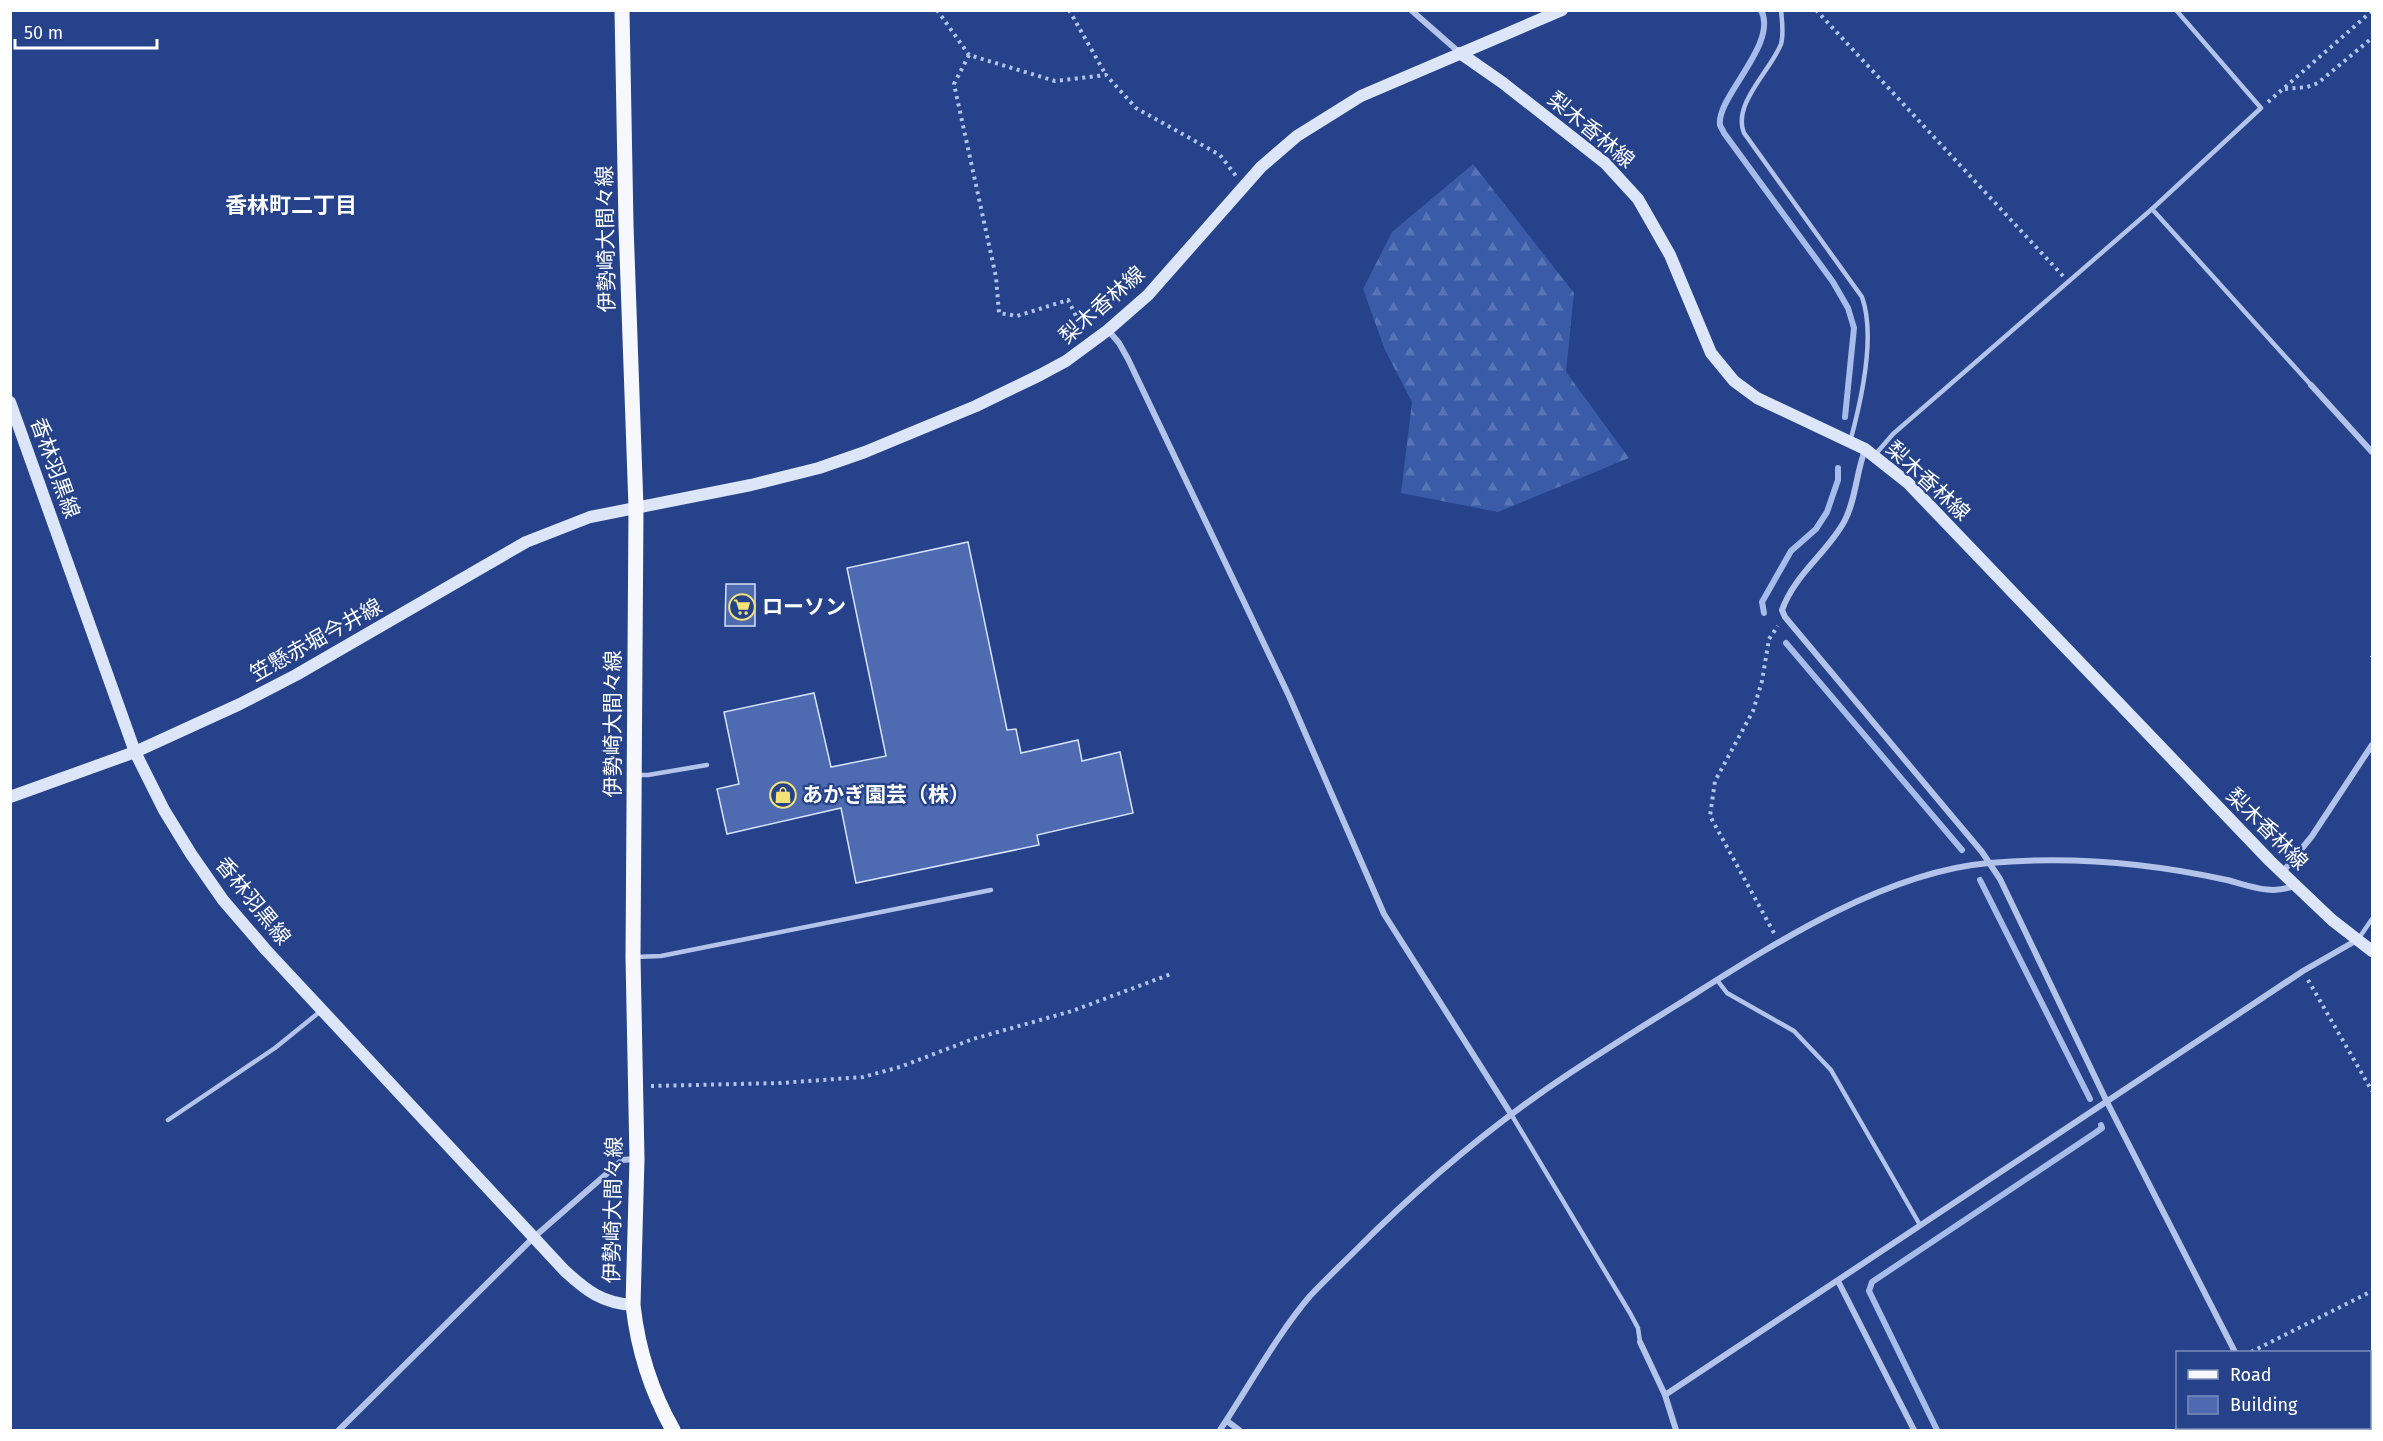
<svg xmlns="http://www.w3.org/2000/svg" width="2383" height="1441" font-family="'Fira Sans','Noto Sans JP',sans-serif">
<defs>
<pattern id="forest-firs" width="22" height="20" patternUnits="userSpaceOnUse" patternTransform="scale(1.5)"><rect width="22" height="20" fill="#3a5ba7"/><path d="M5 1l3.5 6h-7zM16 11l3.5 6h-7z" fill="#5874b4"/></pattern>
</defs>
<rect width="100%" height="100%" fill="#25428a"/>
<!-- forest -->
<path fill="url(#forest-firs)" d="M1473 164 1574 293 1566 372 1629 458 1498 512 1401 493 1412 402 1385 350 1363 289 1392 232Z"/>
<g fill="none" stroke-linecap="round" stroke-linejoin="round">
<!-- stream -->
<g stroke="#a7bcea" stroke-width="6">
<path d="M1761 10C1779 44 1716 97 1720 125 1721 128 1723 130 1724 133L1833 282 1848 308 1854 328 1845 417"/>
<path d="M1764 613 1762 602 1791 551 1816 529 1827 512 1838 480V468"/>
<path d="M1786 643 1962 850"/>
<path d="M1980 880 2090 1099"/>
<path d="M1937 1430 1869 1291 1872 1282 2095 1133 2102 1128 2101 1125"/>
</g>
</g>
<!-- building -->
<g fill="#4e6bb2" stroke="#d7e1f7" stroke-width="1.5">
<path d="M968 542 1007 730 1016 729 1021 753 1078 740 1082 761 1120 752 1133 813 1037 835 1039 845 856 883 841 808 727 834 717 789 739 784 724 712 814 693 831 767 886 756 847 568Z"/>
<path d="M726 584H755V626H725Z"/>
</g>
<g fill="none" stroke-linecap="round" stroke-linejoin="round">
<!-- path -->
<g stroke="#b3c3ea" stroke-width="4" stroke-dasharray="3 4.5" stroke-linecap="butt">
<path d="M937 10 969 55 1055 81 1106 75 1136 108 1220 155 1236 176"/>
<path d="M1069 10 1106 75"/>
<path d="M1816 10 2063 276"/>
<path d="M969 55 954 84 996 277 999 313 1017 316 1068 300 1084 332"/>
<path d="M2285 89 2307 87 2318 83 2372 38"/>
<path d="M2268 102 2372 11"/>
<path d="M2372 656V657"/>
<path d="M1774 933 1710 816 1715 781 1753 711 1762 681 1769 639 1778 626"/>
<path d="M2308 980 2372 1091"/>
<path d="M651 1086 781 1083 863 1077 900 1067 973 1039 1072 1011 1171 974"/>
<path d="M2251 1352 2372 1291"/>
</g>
<!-- service -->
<g stroke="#b3c3ea" stroke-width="4.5">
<path d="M1781 10C1782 20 1784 34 1781 44 1771 70 1732 104 1744 133L1862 297C1876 336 1861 402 1850 442"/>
<path d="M2152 209 2311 385"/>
<path d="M1874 456 1893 434 2152 209 2261 108 2176 10"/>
<path d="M636 775H648L707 765"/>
<path d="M2359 938 2372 919"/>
<path d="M634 957 661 956 991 890"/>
<path d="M1717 980 1727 993 1794 1031 1831 1070 1920 1225"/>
<path d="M1511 1114 1630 1313 1638 1328 1640 1342"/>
<path d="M168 1120 275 1048 322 1010"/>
</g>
<!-- minor -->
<g stroke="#b3c3ea" stroke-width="6">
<path d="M1411 10 1460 53"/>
<path d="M1108 330 1119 343 1128 359 1289 696 1384 914 1511 1114"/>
<path d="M2311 385 2372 452"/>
<path d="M1865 450C1856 473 1856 500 1844 522 1826 554 1795 574 1782 610L1785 617 1982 852 2000 879 2107 1102 2235 1352"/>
<path d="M2282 873 2312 836 2372 745"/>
<path d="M1838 1281 1914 1430"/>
<path d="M1640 1342 1665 1395 1676 1430"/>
<path d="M1665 1395 2303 971 2357 940"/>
<path d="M1227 1421 1239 1430"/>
<path d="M2272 1428 2274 1430"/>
<path d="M339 1430 533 1238 619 1163 622 1160 635 1159"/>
<path d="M1220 1430C1248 1388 1278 1333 1310 1296 1325 1280 1341 1265 1356 1250 1421 1185 1493 1124 1570 1073 1608 1048 1646 1024 1685 1000 1772 945 1884 872 1989 863 2068 856 2150 863 2227 880 2250 886 2273 896 2296 885"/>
</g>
<!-- secondary -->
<g stroke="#dde5f8" stroke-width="12">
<path d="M1460 53 1503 83 1605 163 1638 199 1670 255 1711 353 1734 381 1757 398 1865 449 1908 483 2270 861 2332 920 2372 951"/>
<path d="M10 402 135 752 164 810 191 854 223 900 266 950 565 1271C587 1291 602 1303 633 1305"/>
<path d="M10 797 135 752 240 704 296 675 526 542 590 517 751 485 819 468 865 452 976 406 1040 375 1066 361 1108 330 1148 295 1261 167 1297 136 1361 96 1562 10"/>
</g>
<!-- primary -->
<path stroke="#f6f8fe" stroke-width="15" d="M622 10 626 225 636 507 633 957 637 1159 633 1305C638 1350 651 1391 673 1430"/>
</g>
<!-- icons -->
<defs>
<g id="supermarket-ring" transform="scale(1.35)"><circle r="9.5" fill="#25428a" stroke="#f3e277" stroke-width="1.5"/><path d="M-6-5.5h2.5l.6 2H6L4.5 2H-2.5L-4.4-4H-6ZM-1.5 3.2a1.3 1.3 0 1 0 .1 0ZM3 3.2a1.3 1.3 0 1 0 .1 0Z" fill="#f3e277"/></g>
<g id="shop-ring" transform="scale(1.35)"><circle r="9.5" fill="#25428a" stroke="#f3e277" stroke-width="1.5"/><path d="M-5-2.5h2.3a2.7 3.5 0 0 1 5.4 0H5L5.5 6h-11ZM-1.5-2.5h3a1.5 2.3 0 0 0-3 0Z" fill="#f3e277"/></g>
</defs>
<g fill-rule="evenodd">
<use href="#supermarket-ring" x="742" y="607"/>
<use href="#shop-ring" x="783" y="795"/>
</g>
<g text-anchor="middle" stroke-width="4.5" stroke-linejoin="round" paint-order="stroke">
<!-- street labels -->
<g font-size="21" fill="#fff" stroke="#25428a">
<text transform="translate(1591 130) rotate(40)" y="7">梨木香林線</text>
<text transform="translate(606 239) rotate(-91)" y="7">伊勢崎大間々線</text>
<text transform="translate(1102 305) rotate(-41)" y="7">梨木香林線</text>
<text transform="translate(55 468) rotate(70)" y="7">香林羽黒線</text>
<text transform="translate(1928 481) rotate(43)" y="7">梨木香林線</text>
<text transform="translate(316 640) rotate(-29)" y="7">笠懸赤堀今井線</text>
<text transform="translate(613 724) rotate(-90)" y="7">伊勢崎大間々線</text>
<text transform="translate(2267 829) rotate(45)" y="7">梨木香林線</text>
<text transform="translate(253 901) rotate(51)" y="7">香林羽黒線</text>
<text transform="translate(613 1210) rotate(-89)" y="7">伊勢崎大間々線</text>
</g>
<!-- poi labels -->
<g font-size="21" font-weight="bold" fill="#fff" stroke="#25428a" text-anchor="start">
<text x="762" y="614">ローソン</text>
<text x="802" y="802">あかぎ園芸（株）</text>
</g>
<!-- neighbourhood labels -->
<g font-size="22" font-weight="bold" fill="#fff" stroke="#25428a">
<text x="291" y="213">香林町二丁目</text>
</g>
</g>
<!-- border -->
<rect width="2383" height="1441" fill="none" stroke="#ffffff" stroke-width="24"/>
<!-- legend -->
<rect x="2176" y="1351" width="195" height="78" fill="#25428a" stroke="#7c8eb9" stroke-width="1.5"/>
<rect x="2188" y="1370" width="30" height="9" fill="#f6f8fe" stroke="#7c8eb9" stroke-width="1.5"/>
<text x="2230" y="1381" font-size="18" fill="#ffffff">Road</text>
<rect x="2188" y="1396" width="30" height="18" fill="#4e6bb2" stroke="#7c8eb9" stroke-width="1.5"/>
<text x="2230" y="1411" font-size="18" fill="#ffffff">Building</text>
<!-- scale -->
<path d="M15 39v9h142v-9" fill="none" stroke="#ffffff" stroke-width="3"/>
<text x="24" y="39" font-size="18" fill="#ffffff" stroke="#25428a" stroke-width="4.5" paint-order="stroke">50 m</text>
</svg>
